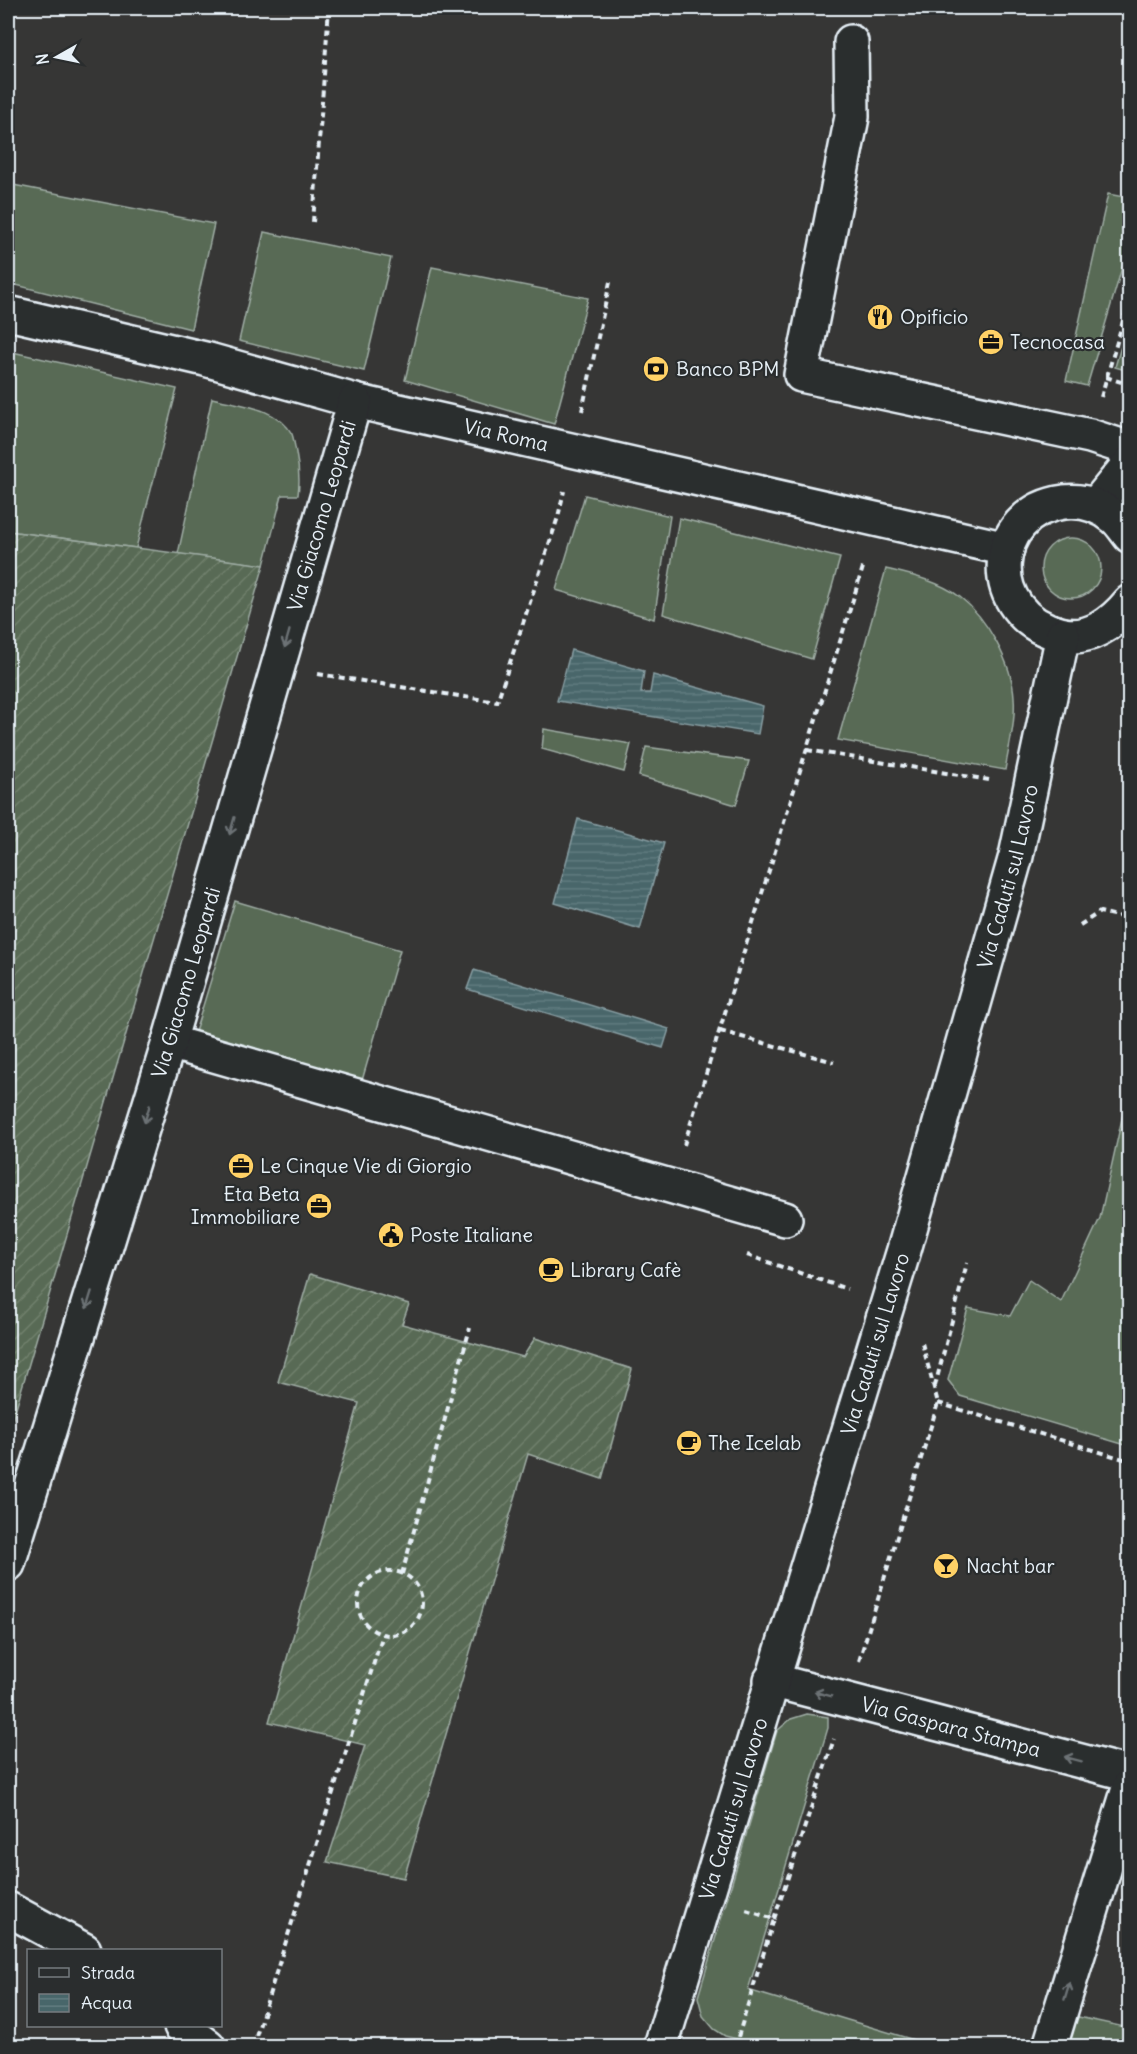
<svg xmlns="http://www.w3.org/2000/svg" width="1137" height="2054" font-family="Delius,sans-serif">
<defs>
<pattern id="garden-furrows" width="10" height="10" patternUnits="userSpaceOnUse" patternTransform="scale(1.5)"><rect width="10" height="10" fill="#586a54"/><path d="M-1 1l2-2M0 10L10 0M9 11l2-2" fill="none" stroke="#70806d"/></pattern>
<pattern id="water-rules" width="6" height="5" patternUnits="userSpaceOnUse" patternTransform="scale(1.5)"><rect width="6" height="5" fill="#48666a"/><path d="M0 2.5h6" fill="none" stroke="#627c80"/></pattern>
</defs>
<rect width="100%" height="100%" fill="#363635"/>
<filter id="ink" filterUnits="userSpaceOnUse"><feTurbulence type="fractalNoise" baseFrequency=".0167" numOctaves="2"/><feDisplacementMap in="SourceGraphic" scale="12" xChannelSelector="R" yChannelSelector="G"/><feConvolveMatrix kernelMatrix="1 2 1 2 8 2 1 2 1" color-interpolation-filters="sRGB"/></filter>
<g filter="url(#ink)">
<!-- grass -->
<g fill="#586a54" stroke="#a0aea6" stroke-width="1.5">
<path d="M8 184 214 224 191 329 8 283Z"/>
<path d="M1108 194 1129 198V244L1087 386 1066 381Z"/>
<path d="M264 232 391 258 364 371 239 341Z"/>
<path d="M432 267 588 298 554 424 405 380Z"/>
<path d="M1129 319V371L1115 367Z"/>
<path d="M8 351 177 389 136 548 8 531Z"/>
<path d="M212 398C239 405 277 407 292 434 294 440 295 447 296 453 299 467 300 480 298 495H282L264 565 178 554Z"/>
<path d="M585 495 670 516 654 619 556 590Z"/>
<path d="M679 518 840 558 812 659 663 614Z"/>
<circle cx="1071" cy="568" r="30"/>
<path d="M886 569C911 575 939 581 960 597 987 618 1012 663 1014 697 1016 721 1009 746 1005 770L838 740Z"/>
<path d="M544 729 631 744 624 772 542 749Z"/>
<path d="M646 747 749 761 736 805 639 776Z"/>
<path d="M235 901 400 950 361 1084 192 1042Z"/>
<path d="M1129 1087 1130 1446H1129L960 1396 948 1380 968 1308 1010 1316 1029 1280 1061 1302 1100 1218Z"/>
<path d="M807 1714 828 1717V1728L748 1990 934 2046H766L725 2036 714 2029 703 2016 698 1997 777 1731 791 1719Z"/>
<path d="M1074 2016 1129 2028V2046H1066Z"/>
</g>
<!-- garden -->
<g fill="url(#garden-furrows)" stroke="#a0aea6" stroke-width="1.5">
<path d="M8 531 264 565 8 1435Z"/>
<path d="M310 1274 409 1304 402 1324 523 1357 535 1338 632 1369 602 1479 528 1454 404 1878 327 1862 365 1745 269 1722 359 1403 278 1382Z"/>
</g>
<!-- water -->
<g fill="url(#water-rules)" stroke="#889ea3" stroke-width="1.5">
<path d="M571 650 644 671 641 693H650L653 675 763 706 758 734 557 701Z"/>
<path d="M578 819 664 843 640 929 555 903Z"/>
<path d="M474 970 669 1029 663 1048 467 989Z"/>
</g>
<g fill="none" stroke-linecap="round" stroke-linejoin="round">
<!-- minor casing -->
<g stroke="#e8f1f8" stroke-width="38">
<g id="minor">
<path d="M851 42 852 117 801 375 1090 436 1130 449"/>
<path id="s1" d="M8 313 205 359 355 401 1007 549"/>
<path d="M1096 505 1130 463"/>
<path d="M1130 536C1125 530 1121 523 1115 518 1101 506 1083 500 1064 502 988 512 982 615 1060 634 1088 642 1113 623 1130 602"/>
<path d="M169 1042 785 1219"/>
<path id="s2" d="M8 1564 169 1042 355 401"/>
<path id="s3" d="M771 1680 1130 1774"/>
<path d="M8 1909 84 1950"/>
<path d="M181 2026 208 2046"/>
<path id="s4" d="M661 2046 904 1250 1016 856 1063 635"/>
<path d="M1050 2046 1130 1785"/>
</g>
</g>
<!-- path -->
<g stroke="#e8f1f8" stroke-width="4" stroke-dasharray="6 4.5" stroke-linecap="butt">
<path d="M313 222 329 8"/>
<path d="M1106 377 1130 385"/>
<path d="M1101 397 1130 297"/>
<path d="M582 411 610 282"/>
<path d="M318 674 497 702 558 517 564 491"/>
<path d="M807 750 989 780"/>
<path d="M1080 925 1100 912 1130 919"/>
<path d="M720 1031 834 1062"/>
<path d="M684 1145 864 564"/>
<path d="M747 1255 847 1289"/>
<path d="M935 1386 967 1263"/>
<path d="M938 1403 1130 1461"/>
<circle cx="390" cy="1603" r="32"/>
<path d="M402 1574 470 1328"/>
<path d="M859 1661 938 1403 922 1343"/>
<path d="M774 1919 834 1739"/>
<path d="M738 2037 774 1919 746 1910"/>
<path d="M253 2046 383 1634"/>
</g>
<!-- minor -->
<use href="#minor" stroke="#2a2d2e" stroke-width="33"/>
</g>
<!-- one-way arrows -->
<defs><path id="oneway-shaft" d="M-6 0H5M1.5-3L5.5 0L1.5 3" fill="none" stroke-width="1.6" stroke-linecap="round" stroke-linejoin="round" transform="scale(1.5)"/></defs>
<g stroke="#6c7275">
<use href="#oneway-shaft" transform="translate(287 639) rotate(106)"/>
<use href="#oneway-shaft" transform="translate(232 826) rotate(106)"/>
<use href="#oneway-shaft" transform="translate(147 1114) rotate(107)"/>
<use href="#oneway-shaft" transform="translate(89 1300) rotate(107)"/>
<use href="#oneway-shaft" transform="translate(823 1694) rotate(-165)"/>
<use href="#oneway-shaft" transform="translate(1073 1759) rotate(-165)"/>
<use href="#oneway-shaft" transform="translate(1067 1991) rotate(-73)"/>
</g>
</g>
<!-- icons -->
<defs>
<g id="restaurant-disc" transform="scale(1.35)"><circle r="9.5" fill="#ffd166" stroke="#2a2d2e"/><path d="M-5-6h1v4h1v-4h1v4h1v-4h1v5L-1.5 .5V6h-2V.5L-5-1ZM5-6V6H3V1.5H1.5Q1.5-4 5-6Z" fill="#111"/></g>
<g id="office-disc" transform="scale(1.35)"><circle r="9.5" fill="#ffd166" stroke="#2a2d2e"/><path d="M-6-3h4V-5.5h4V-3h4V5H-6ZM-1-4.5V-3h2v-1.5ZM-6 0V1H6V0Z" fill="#111"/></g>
<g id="bank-disc" transform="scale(1.35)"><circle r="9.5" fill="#ffd166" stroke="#2a2d2e"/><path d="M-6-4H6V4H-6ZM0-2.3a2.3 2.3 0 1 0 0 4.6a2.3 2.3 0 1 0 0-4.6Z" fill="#111"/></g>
<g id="civic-disc" transform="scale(1.35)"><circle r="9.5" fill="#ffd166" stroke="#2a2d2e"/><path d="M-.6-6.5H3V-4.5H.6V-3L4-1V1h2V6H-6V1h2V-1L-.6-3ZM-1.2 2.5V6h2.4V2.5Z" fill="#111"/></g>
<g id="cafe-disc" transform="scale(1.35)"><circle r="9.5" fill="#ffd166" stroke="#2a2d2e"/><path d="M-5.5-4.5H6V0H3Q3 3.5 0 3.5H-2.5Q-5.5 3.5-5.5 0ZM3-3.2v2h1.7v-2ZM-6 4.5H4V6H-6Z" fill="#111"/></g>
<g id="bar-disc" transform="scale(1.35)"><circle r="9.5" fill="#ffd166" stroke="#2a2d2e"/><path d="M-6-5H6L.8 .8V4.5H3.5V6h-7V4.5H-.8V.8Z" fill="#111"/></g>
</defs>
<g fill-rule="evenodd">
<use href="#restaurant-disc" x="880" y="317"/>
<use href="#office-disc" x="991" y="342"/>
<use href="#bank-disc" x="656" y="369"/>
<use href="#office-disc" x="241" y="1166"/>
<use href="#office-disc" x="319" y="1206"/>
<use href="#civic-disc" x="391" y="1235"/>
<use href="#cafe-disc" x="551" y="1270"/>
<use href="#cafe-disc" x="689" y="1443"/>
<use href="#bar-disc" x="946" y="1566"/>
</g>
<g text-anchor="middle" stroke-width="4.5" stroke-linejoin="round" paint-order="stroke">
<!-- poi labels -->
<g font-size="20" fill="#e8f1f8" stroke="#2a2d2e" text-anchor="start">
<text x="900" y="324">Opificio</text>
<text x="1010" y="349">Tecnocasa</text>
<text x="676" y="376">Banco BPM</text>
<text x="260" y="1173">Le Cinque Vie di Giorgio</text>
<text x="300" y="1201" text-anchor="end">Eta Beta<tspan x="300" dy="23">Immobiliare</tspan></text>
<text x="410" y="1242">Poste Italiane</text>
<text x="570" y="1277">Library Cafè</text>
<text x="708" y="1450">The Icelab</text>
<text x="966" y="1573">Nacht bar</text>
</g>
<!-- street labels -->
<g font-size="20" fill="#e8f1f8" stroke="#2a2d2e">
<text dy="7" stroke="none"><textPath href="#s1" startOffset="513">Via Roma</textPath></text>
<text dy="7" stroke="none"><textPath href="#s2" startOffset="1094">Via Giacomo Leopardi</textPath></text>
<text dy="7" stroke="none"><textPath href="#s4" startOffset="1220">Via Caduti sul Lavoro</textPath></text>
<text dy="7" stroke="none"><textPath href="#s2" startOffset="608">Via Giacomo Leopardi</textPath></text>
<text dy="7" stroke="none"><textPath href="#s4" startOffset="734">Via Caduti sul Lavoro</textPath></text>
<text dy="7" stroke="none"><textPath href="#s3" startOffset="186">Via Gaspara Stampa</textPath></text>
<text dy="7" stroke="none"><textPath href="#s4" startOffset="248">Via Caduti sul Lavoro</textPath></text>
</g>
</g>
<!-- margin -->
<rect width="1137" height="2054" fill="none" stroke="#2a2d2e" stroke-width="30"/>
<rect x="15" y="15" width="1107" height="2024" fill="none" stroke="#e8f1f8" stroke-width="2" filter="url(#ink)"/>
<!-- legend -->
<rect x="27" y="1949" width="195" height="78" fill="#2a2d2e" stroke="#767b7f" stroke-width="1.5"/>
<rect x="39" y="1968" width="30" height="9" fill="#2a2d2e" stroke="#767b7f" stroke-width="1.5"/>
<text x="81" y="1979" font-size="18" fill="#e8f1f8">Strada</text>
<rect x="39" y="1994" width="30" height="18" fill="url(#water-rules)" stroke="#767b7f" stroke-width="1.5"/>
<text x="81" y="2009" font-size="18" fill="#e8f1f8">Acqua</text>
<!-- north arrow -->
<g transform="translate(57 57) rotate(261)" stroke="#2a2d2e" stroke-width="4.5" paint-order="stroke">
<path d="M0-4.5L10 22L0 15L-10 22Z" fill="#e8f1f8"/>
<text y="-9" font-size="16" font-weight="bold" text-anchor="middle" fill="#e8f1f8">N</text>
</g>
</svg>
